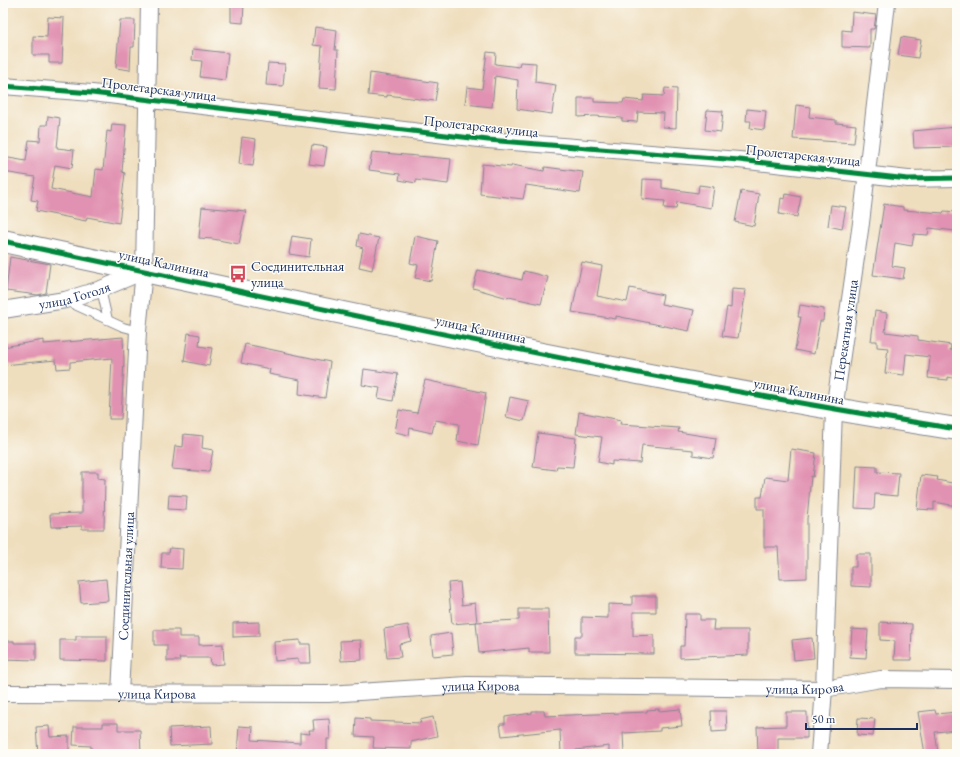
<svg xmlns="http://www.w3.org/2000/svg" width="960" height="757" font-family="'EB Garamond',serif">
<rect width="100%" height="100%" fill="#fdfcf7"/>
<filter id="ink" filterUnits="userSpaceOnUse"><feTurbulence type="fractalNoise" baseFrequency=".025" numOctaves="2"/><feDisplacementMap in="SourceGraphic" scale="8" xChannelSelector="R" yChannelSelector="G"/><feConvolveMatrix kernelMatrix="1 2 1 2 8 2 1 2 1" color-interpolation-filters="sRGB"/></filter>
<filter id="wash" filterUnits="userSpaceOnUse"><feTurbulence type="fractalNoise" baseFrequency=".012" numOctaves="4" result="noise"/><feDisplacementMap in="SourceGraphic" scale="16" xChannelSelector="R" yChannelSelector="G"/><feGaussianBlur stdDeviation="0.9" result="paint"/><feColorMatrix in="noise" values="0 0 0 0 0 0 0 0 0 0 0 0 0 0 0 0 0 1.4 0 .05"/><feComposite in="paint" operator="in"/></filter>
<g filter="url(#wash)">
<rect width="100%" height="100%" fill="#efdebd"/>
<g id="blocks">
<!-- building -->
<g fill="#e191b1">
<path d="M231 3H244L243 23 231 22Z"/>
<path d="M852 12 876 15 874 29H870V48L842 47V30L851 31Z"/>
<path d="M48 17 64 18 62 63H49V55H33V36L47 37Z"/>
<path d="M120 20H135L134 47H131L130 70 116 68Z"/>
<path d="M315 27 337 30 335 50H338L336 89 319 88 322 46 313 45Z"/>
<path d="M901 37 921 40 918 58 898 55Z"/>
<path d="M193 49 228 53 225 80 200 77 202 61 192 60Z"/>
<path d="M487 52 496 53 495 64 519 67 520 62 536 63 535 82 556 85 552 114 517 109 518 80 495 76 492 107 465 104 467 87 482 89Z"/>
<path d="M268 63 285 64 283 86 266 85Z"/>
<path d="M370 73 438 83 435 101 387 95V97L368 95Z"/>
<path d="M665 88 677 89 676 128 663 127 664 113 638 112 637 122 622 121V118L595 116 578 117V98H594V102L623 103 624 99 643 101 644 95 664 96Z"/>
<path d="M796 105 810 107 809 117 836 120V123L856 125 854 143 793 139Z"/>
<path d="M747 109 766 111 764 130 750 128 751 121H746Z"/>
<path d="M707 110 723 111 721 132 705 130Z"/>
<path d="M48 116 60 118 57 148 74 150 72 168 55 165 51 189 93 197 96 169 103 170 107 131 111 132 112 124 126 125 122 172 125 173 119 223 87 217 86 221 36 211 38 201 31 200 35 177 3 172V157L26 161 29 140 40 141 41 125H47Z"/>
<path d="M956 127 957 147 914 148 913 131Z"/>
<path d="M242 137 256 139 253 166 239 164Z"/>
<path d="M312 145 327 147 324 166 309 164Z"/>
<path d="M372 152 451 159 448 184 416 180V183L399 180 400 174 369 170Z"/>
<path d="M482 164 511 167 512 165 544 171 545 167 583 172 580 193 526 185 523 199 480 194Z"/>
<path d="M643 179 662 180V188L698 193 699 185 714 187 711 208 677 202 676 209 664 208 665 201 642 199Z"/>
<path d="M741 191 759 194 754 226 735 222Z"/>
<path d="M786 194 801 197 797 217 779 214 781 198 785 199Z"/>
<path d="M884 204 903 207V210L943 213 944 211 957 212 956 231 929 228 928 235 914 234 912 246 895 243 892 266 905 268 903 279 873 275Z"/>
<path d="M831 205 846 207 842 229 828 226Z"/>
<path d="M202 207 246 211 239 244 213 239 199 238Z"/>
<path d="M359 234 379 238 372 270 359 267 363 248 357 246Z"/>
<path d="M292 236 311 239 309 257 289 254Z"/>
<path d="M415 236 438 241 431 281 415 278 418 265 410 263Z"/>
<path d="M10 257 50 264 46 293 38 295 6 291Z"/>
<path d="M582 262 602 266 597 296 627 302 630 288 663 295 661 304 694 310 689 331 616 316V319L572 312Z"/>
<path d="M478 270 522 280 524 271 548 277 541 304 509 297 508 298 473 288Z"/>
<path d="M732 289 746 290 738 338 722 336 727 307 731 308Z"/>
<path d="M800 305 824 309 823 321H820L814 354 795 350 801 317H798Z"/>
<path d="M875 311 887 313 885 332 918 336V340L951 345 950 350 957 351V379L948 377V380L928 378 930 357 906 354 904 375 885 373 888 348 877 347V341H871Z"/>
<path d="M188 333 200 335 199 346 212 348 209 366 184 361Z"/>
<path d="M123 337 124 360 121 419H109L112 358 70 362V368L57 369 56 360 3 365V347L44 340V344Z"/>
<path d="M245 344 330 362 325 398 299 394 300 380 269 374 270 369 241 363Z"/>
<path d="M364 369 398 374 393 401 378 398 380 388 362 385Z"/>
<path d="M425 380 486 393 478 445 457 441 459 424 435 420 432 433 410 428 409 435 395 432 399 410 417 413Z"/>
<path d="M510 397 529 401 524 421 506 417Z"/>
<path d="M579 412 621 420 620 424 679 428 678 432 716 438 713 458 693 455V450L642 445 640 463 612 461V465L598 462 602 437 576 434Z"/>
<path d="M538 433 576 438 573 467 557 466 556 470 533 467Z"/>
<path d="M184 434 203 436 202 448 213 450 209 472 172 469 175 446 183 447Z"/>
<path d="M791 449 816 453 813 477 811 476 807 519V578L780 579 778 547H764V509H757V497H762L765 477 788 480Z"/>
<path d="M857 466 877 467V472L899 473 897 496 875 494 874 509 855 508Z"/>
<path d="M82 472H98V478L105 479 104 529H82V526L51 527 50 514 82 513Z"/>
<path d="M921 475 938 477 937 480 957 484V506L934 502V510L917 509Z"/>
<path d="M169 495 187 496 186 510 168 509Z"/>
<path d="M170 548 183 549 182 569 161 568 162 553H169Z"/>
<path d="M856 554H871V587L851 586V567H856Z"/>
<path d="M106 579 108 601 81 603 79 582Z"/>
<path d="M460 582 462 605 475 603 477 622 452 624 448 583Z"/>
<path d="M632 596H656V612H633V636L654 635V654L575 653V636H582V617L608 618V604L632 605Z"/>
<path d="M519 609H548L549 652H529V648L479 653 476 622 519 620Z"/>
<path d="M685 614H700V620H714L713 630H748V655L680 658V646H684Z"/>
<path d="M259 622V636L233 637V623Z"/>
<path d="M880 622 912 624 911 660H894L895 641 880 640Z"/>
<path d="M408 625 411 641 399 644 401 657 387 658 384 629Z"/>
<path d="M852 629 868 630 866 658 850 657Z"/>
<path d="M154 630H179V637H199V645L223 644 224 664 211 665 210 658H179L180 661H167V645H154Z"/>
<path d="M451 633 453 654 433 656 431 636Z"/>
<path d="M76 636H107V661L60 660V640H76Z"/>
<path d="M812 638 814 658 794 660 792 640Z"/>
<path d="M300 640V644H310L311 663H298V659L275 661 274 642Z"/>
<path d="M361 640 362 660 341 661 340 641Z"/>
<path d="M3 641H14V643H36V660L3 659Z"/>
<path d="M659 709V711L680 709 682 726 660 728V731L623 733 624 754H609V746L576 750V754H561L560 730 502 736 500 724H505V717L532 713V711H544L545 716 647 712V710Z"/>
<path d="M935 710 936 714 957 712V730L935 732 938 752 925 754 918 712Z"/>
<path d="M711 711H726L727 731 712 732Z"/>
<path d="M786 712H807V738H778V753H758L757 727 786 726Z"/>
<path d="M433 717 437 736 411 742V749L373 748 374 737 355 736 356 718 370 719V721L421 723 420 720Z"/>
<path d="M858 718 875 719 873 736 857 735Z"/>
<path d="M329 719 330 739H327V754H237L239 726 253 727 252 740 300 743V733L310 734 309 730H314L313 720Z"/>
<path d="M103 723H118V730H140L141 754H91V746L73 745 74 727H103Z"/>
<path d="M49 726 50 737 69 736V754H38L36 727Z"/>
<path d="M211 726 212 744 170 746 169 728Z"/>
</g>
</g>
</g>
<g filter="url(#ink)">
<use href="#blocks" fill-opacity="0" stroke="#85868e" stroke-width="1"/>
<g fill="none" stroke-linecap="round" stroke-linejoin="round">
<!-- lane casing -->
<g stroke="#85868e" stroke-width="10">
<g id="lane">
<path d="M101 289 108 320"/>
<path d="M66 301 123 327 138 331"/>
</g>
</g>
<!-- street casing -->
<g stroke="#85868e" stroke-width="18">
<g id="street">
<path d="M3 86 92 93 488 140 739 160 908 179 957 178"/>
<path id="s1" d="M3 310 65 300 101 289 144 271"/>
<path id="s2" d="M3 693 328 694 467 685 824 689 881 679 957 680"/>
<path id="s3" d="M120 694 138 331 144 271 149 3"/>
<path id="s4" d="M819 754 824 689 834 410 861 223 887 3"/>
</g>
</g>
<!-- secondary casing -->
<g stroke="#85868e" stroke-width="24">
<path id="secondary" d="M3 241C320 308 637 379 957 429"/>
</g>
<!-- lane -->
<use href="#lane" stroke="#fff" stroke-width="8"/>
<!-- street -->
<use href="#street" stroke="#fff" stroke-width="16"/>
<!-- secondary -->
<use href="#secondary" stroke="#fff" stroke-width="22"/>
<!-- cycleway casing -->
<g stroke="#fdfcf7" stroke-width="8">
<g id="cycleway">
<path d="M3 86 92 93 488 140 739 160 908 179 957 178"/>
<path d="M3 241C320 308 637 379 957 429"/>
</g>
</g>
<!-- cycleway -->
<use href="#cycleway" stroke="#00873e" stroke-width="5"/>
</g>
</g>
<!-- icons -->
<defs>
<g id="bus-bare" transform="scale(1.38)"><path d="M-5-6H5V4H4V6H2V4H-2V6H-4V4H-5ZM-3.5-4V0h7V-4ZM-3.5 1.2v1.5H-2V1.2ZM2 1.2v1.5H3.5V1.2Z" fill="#d1495b" stroke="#fdfcf7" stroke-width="2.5" paint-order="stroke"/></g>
</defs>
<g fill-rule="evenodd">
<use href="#bus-bare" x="238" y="274"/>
</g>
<g text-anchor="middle" stroke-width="3" stroke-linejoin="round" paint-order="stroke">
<!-- street labels -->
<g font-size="14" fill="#1b2f5e" stroke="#fdfcf7">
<text transform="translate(159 89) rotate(7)" y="5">Пролетарская улица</text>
<text transform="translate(481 126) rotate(6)" y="5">Пролетарская улица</text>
<text transform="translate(803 155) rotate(6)" y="5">Пролетарская улица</text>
<text transform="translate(164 263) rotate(12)" y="5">улица Калинина</text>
<text dy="5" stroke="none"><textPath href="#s1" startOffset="73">улица Гоголя</textPath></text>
<text transform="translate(481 329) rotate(12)" y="5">улица Калинина</text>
<text dy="5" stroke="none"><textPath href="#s4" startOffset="425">Перекатная улица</textPath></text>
<text transform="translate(799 391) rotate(11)" y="5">улица Калинина</text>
<text dy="5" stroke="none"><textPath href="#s3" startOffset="118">Соединительная улица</textPath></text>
<text dy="5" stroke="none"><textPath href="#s2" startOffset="802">улица Кирова</textPath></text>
<text dy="5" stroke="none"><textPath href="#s2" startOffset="478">улица Кирова</textPath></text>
<text dy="5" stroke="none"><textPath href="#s2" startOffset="154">улица Кирова</textPath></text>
</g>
<!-- poi labels -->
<g font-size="14" fill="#1b2f5e" stroke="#fdfcf7" text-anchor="start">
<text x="251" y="271">Соединительная<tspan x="251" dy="16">улица</tspan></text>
</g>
</g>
<!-- margin -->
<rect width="960" height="757" fill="none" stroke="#fdfcf7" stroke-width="16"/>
<!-- scale -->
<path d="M806 723v6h111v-6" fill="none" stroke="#1b2f5e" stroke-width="2"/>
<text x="812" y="723" font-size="12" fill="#1b2f5e" stroke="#fdfcf7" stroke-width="3" paint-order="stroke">50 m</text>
</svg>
